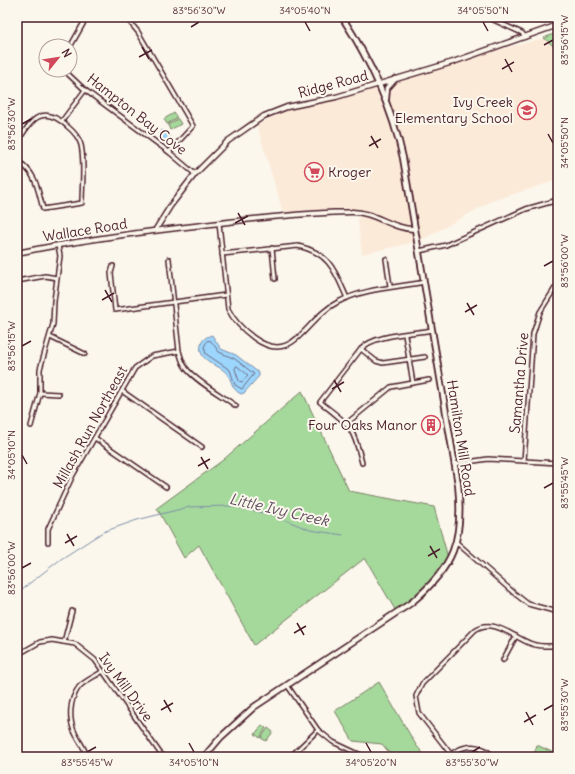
<svg xmlns="http://www.w3.org/2000/svg" width="575" height="774" font-family="Delius,sans-serif">
<rect width="100%" height="100%" fill="#fbf7ec"/>
<filter id="ink" filterUnits="userSpaceOnUse"><feTurbulence type="fractalNoise" baseFrequency=".025" numOctaves="2"/><feDisplacementMap in="SourceGraphic" scale="8" xChannelSelector="R" yChannelSelector="G"/><feConvolveMatrix kernelMatrix="1 2 1 2 8 2 1 2 1" color-interpolation-filters="sRGB"/></filter>
<g filter="url(#ink)">
<!-- built -->
<path fill="#fcead9" d="M544 38 558 50V180L492 201 420 241 362 254 357 213 284 216 257 125 290 108 368 83Z"/>
<!-- green -->
<g fill="#a5d99b" stroke="#787c63">
<path d="M558 32V50L544 38Z"/>
<path d="M174 113 177 118 167 124 164 119Z"/>
<path d="M178 119 181 124 170 130 168 125Z"/>
<path d="M302 391 349 491 434 507 450 565 425 596 397 613 365 558 254 645 199 545 184 558 157 508 223 460Z"/>
<path d="M379 682 416 745 426 757H393L382 744 353 741 335 711Z"/>
<path d="M262 725 266 728 260 738 255 734Z"/>
<path d="M268 728 273 732 266 741 261 738Z"/>
<path d="M537 745 558 755V757H533Z"/>
</g>
<!-- water -->
<g fill="#9dd6fd" stroke="#7c8da9">
<path d="M162 130 171 137 167 142 158 135Z"/>
<path d="M212 335 221 349 236 355 259 373V376L244 393 241 394C231 389 233 382 227 374 220 364 197 362 201 345 202 339 206 337 212 335Z"/>
</g>
<g fill="none" stroke-linecap="round" stroke-linejoin="round">
<!-- shore -->
<g stroke="#6b687f" stroke-width="1">
<path d="M211 341 219 352 235 359 254 374 242 389 235 385 230 370 206 354 204 347 207 341Z"/>
<path d="M237 366 248 375 242 382 239 381 235 369Z"/>
</g>
<!-- stream -->
<g stroke="#7c8da9" stroke-width="1">
<path d="M17 316 20 292"/>
<path d="M17 593 61 559 103 532 137 520 189 507 230 506 273 515 310 530 343 535"/>
</g>
<!-- minor casing -->
<g stroke="#4a1f2b" stroke-width="6">
<g id="minor">
<path d="M122 17 129 21 138 32 193 126 169 152"/>
<path d="M487 17 522 33 525 37"/>
<path d="M70 47 87 17"/>
<path d="M68 70V74L85 90 169 152 195 174"/>
<path d="M62 121 85 90"/>
<path d="M17 143C31 120 42 103 67 126 73 131 79 137 81 145 85 163 82 185 82 203L43 209C38 190 36 171 17 161"/>
<path d="M219 223 228 309C234 321 243 330 254 338 294 367 305 318 338 302 365 288 395 288 424 282"/>
<path d="M272 248 275 279"/>
<path d="M419 251 446 245 526 209 558 200"/>
<path d="M222 254 298 246C330 253 335 271 347 298"/>
<path d="M169 259 179 351C181 357 182 363 186 368 195 381 223 396 236 406"/>
<path d="M386 259 390 286"/>
<path d="M113 266 111 273 115 310 226 295"/>
<path d="M17 281 45 276 57 278"/>
<path d="M405 335 413 383"/>
<path d="M50 337 85 354"/>
<path d="M361 349 376 361 383 363 425 357"/>
<path d="M122 391 202 447"/>
<path d="M40 393 59 394"/>
<path d="M347 423 391 387 429 380"/>
<path d="M31 426 40 393V369L53 324 54 301 60 256 58 245"/>
<path d="M95 438 166 487"/>
<path d="M524 461 533 334 540 312 555 288"/>
<path d="M362 463C353 425 349 425 320 402L361 349C375 334 412 334 432 330"/>
<path d="M454 464 488 459 558 463"/>
<path d="M48 542V529L73 475 135 368 152 356 179 351"/>
<path d="M456 542 514 593 528 604 558 612"/>
<path d="M558 637 557 661 558 668"/>
<path d="M64 642 72 611"/>
<path d="M17 655 40 642 52 640 75 644 95 660 160 753 164 757"/>
<path d="M503 660 516 636"/>
<path d="M287 685 318 730 333 742 365 757"/>
<path d="M207 753 213 757"/>
<path d="M451 754C465 744 481 743 494 757"/>
<path d="M87 757C85 748 80 743 76 735 68 721 69 700 79 687 84 681 96 676 103 671"/>
<path d="M290 757 318 730"/>
<path d="M453 757 419 713 416 696 422 684 475 630C494 617 514 638 532 644 540 647 549 646 557 646"/>
</g>
</g>
<!-- tertiary casing -->
<g stroke="#4a1f2b" stroke-width="7">
<g id="tertiary">
<path d="M156 229 171 205 195 174 228 141 264 116 287 107 336 97 453 62 558 25"/>
<path d="M17 253C79 240 141 232 203 225 252 219 302 213 351 212 374 211 393 230 415 229"/>
</g>
</g>
<!-- secondary casing -->
<g stroke="#4a1f2b" stroke-width="8">
<g id="secondary">
<path d="M386 99 387 88 395 79"/>
<path d="M204 757 221 737 254 707 411 603C454 567 464 540 458 484L403 158C392 108 370 60 342 17"/>
</g>
</g>
<!-- minor -->
<use href="#minor" stroke="#fbf7ec" stroke-width="3"/>
<!-- tertiary -->
<use href="#tertiary" stroke="#fbf7ec" stroke-width="4"/>
<!-- secondary -->
<use href="#secondary" stroke="#fbf7ec" stroke-width="4.5"/>
</g>
</g>
<!-- ticks -->
<path fill="none" stroke="#4a1f2b" stroke-width="1.5" d="M305 22 310 31M483 22 488 31M191 27 199 22M544 45 553 40M142 47 149 59M139 57 152 50M505 59 512 72M502 69 514 62M22 124 31 119M548 134 553 143M371 136 378 148M369 146 381 139M238 213 245 225M235 223 248 216M544 266 553 261M105 290 112 302M102 300 114 293M467 303 474 315M465 312 477 305M22 346 31 341M334 380 341 392M332 389 344 382M22 455 27 464M201 457 208 469M198 466 210 459M544 488 553 483M67 534 74 546M65 543 77 536M430 546 437 558M428 556 440 549M22 568 31 563M297 623 304 635M294 633 306 626M164 700 171 712M161 710 173 703M544 710 553 705M526 712 533 725M524 722 536 715M189 743 194 752M366 743 371 752M87 752 96 747M472 752 480 747"/>
<!-- icons -->
<defs>
<g id="school-ring" transform="scale(1)"><circle r="9.5" fill="#fbf7ec" stroke="#d1495b" stroke-width="1.5"/><path d="M0-5L7-2L0 1L-7-2ZM-4 1L0 2.5L4 1V4Q0 6-4 4Z" fill="#d1495b"/></g>
<g id="supermarket-ring" transform="scale(1)"><circle r="9.5" fill="#fbf7ec" stroke="#d1495b" stroke-width="1.5"/><path d="M-6-5.5h2.5l.6 2H6L4.5 2H-2.5L-4.4-4H-6ZM-1.5 3.2a1.3 1.3 0 1 0 .1 0ZM3 3.2a1.3 1.3 0 1 0 .1 0Z" fill="#d1495b"/></g>
<g id="building-ring" transform="scale(1)"><circle r="9.5" fill="#fbf7ec" stroke="#d1495b" stroke-width="1.5"/><path d="M-4-6H4V6H1V3H-1V6H-4ZM-2.5-4.3h1.7v1.8h-1.7ZM.8-4.3h1.7v1.8H.8ZM-2.5-1h1.7V.8h-1.7ZM.8-1h1.7V.8H.8Z" fill="#d1495b"/></g>
</defs>
<g fill-rule="evenodd">
<use href="#school-ring" x="527" y="110"/>
<use href="#supermarket-ring" x="314" y="172"/>
<use href="#building-ring" x="431" y="425"/>
</g>
<g text-anchor="middle" stroke-width="4" stroke-linejoin="round" paint-order="stroke">
<!-- street labels -->
<g font-size="14" fill="#4a1f2b" stroke="#fbf7ec">
<text transform="translate(333 84) rotate(-15)" y="5">Ridge Road</text>
<text transform="translate(137 114) rotate(38)" y="5">Hampton Bay Cove</text>
<text transform="translate(85 230) rotate(-9)" y="5">Wallace Road</text>
<text transform="translate(519 383) rotate(-85)" y="5">Samantha Drive</text>
<text transform="translate(90 427) rotate(-61)" y="5">Millash Run Northeast</text>
<text transform="translate(461 438) rotate(81)" y="5">Hamilton Mill Road</text>
<text transform="translate(126 687) rotate(54)" y="5">Ivy Mill Drive</text>
</g>
<!-- poi labels -->
<g font-size="14" fill="#4a1f2b" stroke="#fbf7ec" text-anchor="end">
<text x="513" y="107">Ivy Creek<tspan x="513" dy="16">Elementary School</tspan></text>
<text x="328" y="177" text-anchor="start">Kroger</text>
<text x="417" y="430">Four Oaks Manor</text>
</g>
<!-- water labels -->
<g font-size="15" font-style="italic" fill="#5f4d60" stroke="#fbf7ec">
<text transform="translate(279 510) rotate(13)" y="5">Little Ivy Creek</text>
</g>
</g>
<!-- margin -->
<rect width="575" height="774" fill="none" stroke="#fbf7ec" stroke-width="44"/>
<!-- north arrow -->
<g transform="translate(58 58) rotate(60)"><circle r="19" fill="#fbf7ec" stroke="#b4a19f"/>
<path d="M0-3L7 15L0 10L-7 15Z" fill="#d1495b"/>
<text y="-6" font-size="11" font-weight="bold" text-anchor="middle" fill="#4a1f2b">N</text>
</g>
<rect x="22" y="22" width="531" height="730" fill="none" stroke="#4a1f2b" stroke-width="1.5"/>
<g font-size="10" text-anchor="middle" fill="#4a1f2b">
<text x="199" y="14">83°56'30"W</text>
<text x="305" y="14">34°05'40"N</text>
<text x="483" y="14">34°05'50"N</text>
<text transform="translate(564 40) rotate(-90)" y="4">83°56'15"W</text>
<text transform="translate(11 124) rotate(-90)" y="4">83°56'30"W</text>
<text transform="translate(564 143) rotate(-90)" y="4">34°05'50"N</text>
<text transform="translate(564 261) rotate(-90)" y="4">83°56'00"W</text>
<text transform="translate(11 346) rotate(-90)" y="4">83°56'15"W</text>
<text transform="translate(11 455) rotate(-90)" y="4">34°05'10"N</text>
<text transform="translate(564 483) rotate(-90)" y="4">83°55'45"W</text>
<text transform="translate(11 568) rotate(-90)" y="4">83°56'00"W</text>
<text transform="translate(564 705) rotate(-90)" y="4">83°55'30"W</text>
<text x="87" y="766">83°55'45"W</text>
<text x="194" y="766">34°05'10"N</text>
<text x="371" y="766">34°05'20"N</text>
<text x="472" y="766">83°55'30"W</text>
</g>
</svg>
